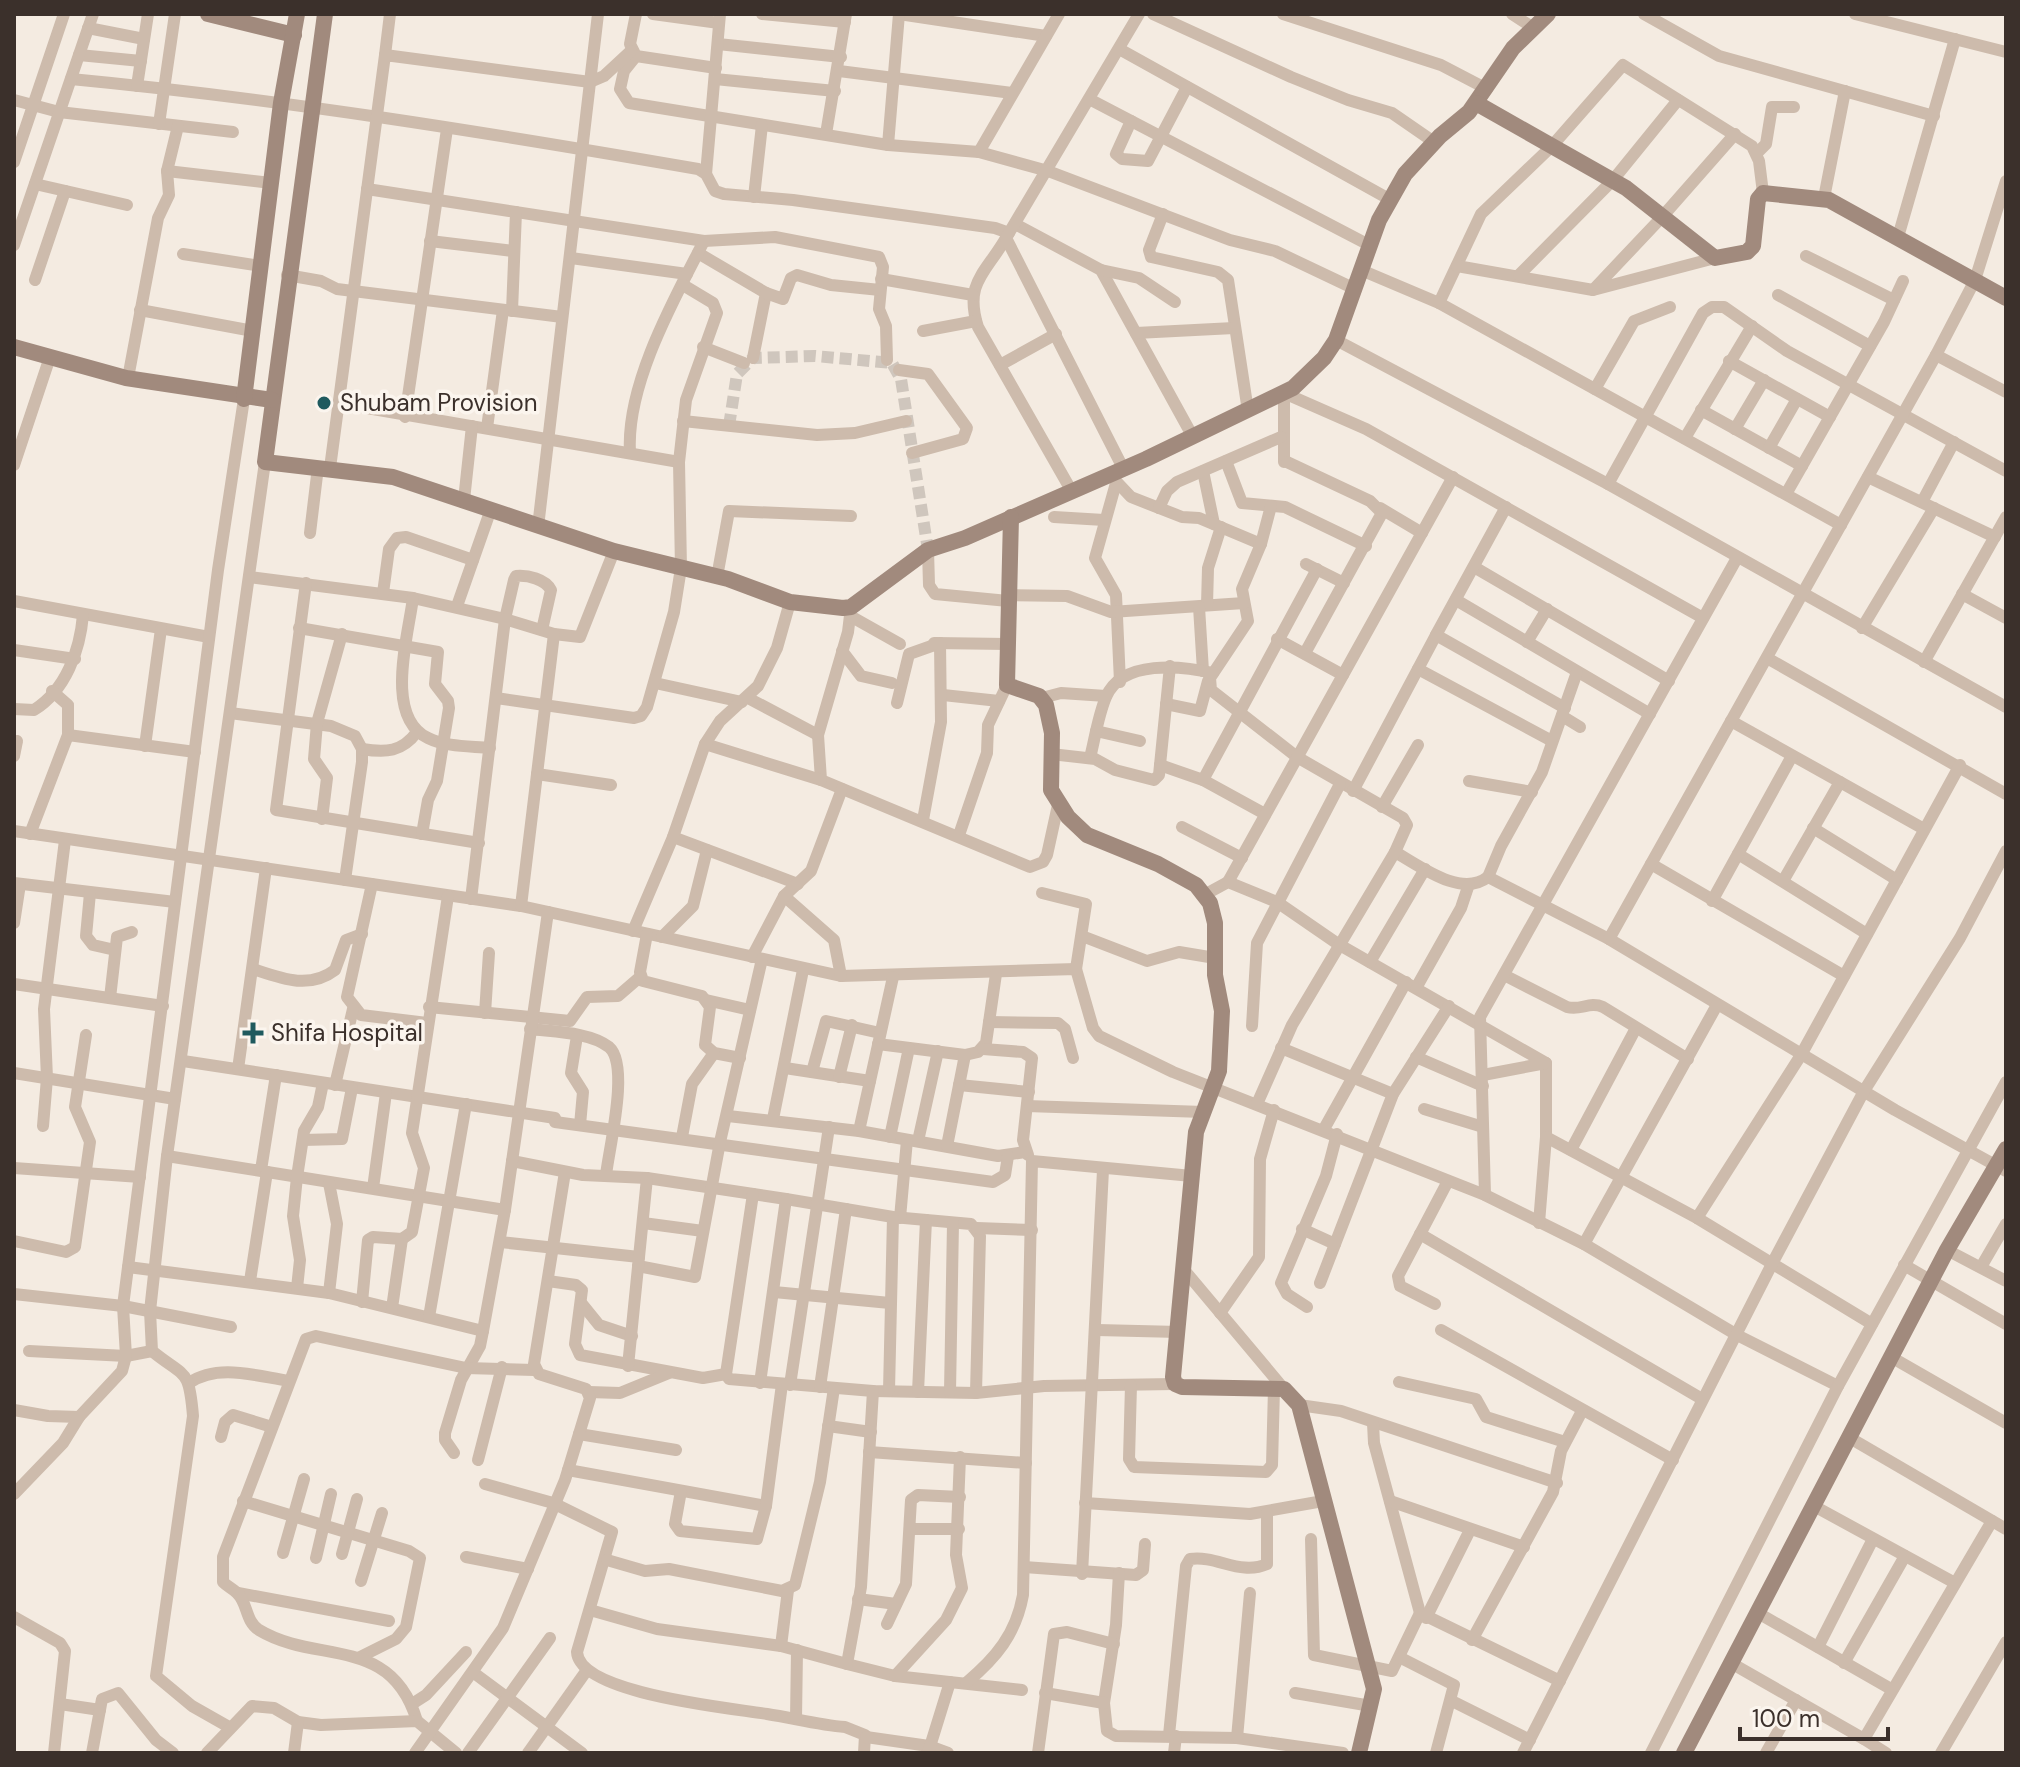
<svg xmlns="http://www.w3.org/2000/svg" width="2020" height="1767" font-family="'DM Sans',sans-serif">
<rect width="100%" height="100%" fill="#f4ebe1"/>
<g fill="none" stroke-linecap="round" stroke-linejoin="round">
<!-- street-tunnel -->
<path stroke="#cfc6bd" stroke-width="12" stroke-dasharray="12 6" stroke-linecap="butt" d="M729 426 737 374 753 358 815 356 892 363 901 379 928 550"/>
<!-- street -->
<g stroke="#cdbbac" stroke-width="12">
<path d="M636 14 630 44 636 56 716 68"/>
<path d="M653 14 719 23"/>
<path d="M762 14 845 22"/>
<path d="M899 14 1046 36"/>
<path d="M1153 14 1291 77 1348 100 1392 113 1434 142"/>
<path d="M1283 14 1441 65 1487 89"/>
<path d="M1512 14 1532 27"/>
<path d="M1644 14 1719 56 1934 116"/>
<path d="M1855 14 2006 52"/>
<path d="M88 28 144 39"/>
<path d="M718 44 841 57"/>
<path d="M1121 50 1389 199"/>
<path d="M79 55 141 61"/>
<path d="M385 55 390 14"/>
<path d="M636 56 624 71 620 89 629 103 888 145 979 152 1048 171 1230 240 1275 251 1355 289"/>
<path d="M839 71 1012 93"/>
<path d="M71 79C281 99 490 133 698 169L706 174 715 191 724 194 793 200 995 228 1009 233"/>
<path d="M715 79 835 91"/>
<path d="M137 86 148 14"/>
<path d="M14 100 59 112 233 132"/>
<path d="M1091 100 1369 245"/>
<path d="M1131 121 1116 154 1122 159 1148 161 1187 87"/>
<path d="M159 124 175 14"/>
<path d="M826 134 846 14"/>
<path d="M888 145 899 14"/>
<path d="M979 152 1059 14"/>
<path d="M1757 153 1766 144 1772 107H1794"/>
<path d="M14 162 64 14"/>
<path d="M167 171 271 183"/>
<path d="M706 174 720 14"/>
<path d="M35 184 127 205"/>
<path d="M367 189 704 241 775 237 879 257 883 267 879 309 886 326 887 360"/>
<path d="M1763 193 1759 161 1752 146 1623 65 1551 147 1481 214 1439 303 1841 525"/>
<path d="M754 197 762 125"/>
<path d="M1824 198 1845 91"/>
<path d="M1163 214 1149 250 1151 257 1218 272 1228 280 1248 411"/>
<path d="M1015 224 1101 270 1193 437"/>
<path d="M1898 237 1955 39"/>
<path d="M1006 238C985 274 964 283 978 327L1071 490"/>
<path d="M430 241 513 251"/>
<path d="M14 245 93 14"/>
<path d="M698 253 766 293 753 358"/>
<path d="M183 254 261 266"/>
<path d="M1806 256 1894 300"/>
<path d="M571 258 687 274"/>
<path d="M1457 266 1593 290 1715 258"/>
<path d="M1101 270 1139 278 1175 302"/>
<path d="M1361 270 1439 303"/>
<path d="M287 275 321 281 337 289 562 317"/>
<path d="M1519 275 1613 180 1678 100"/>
<path d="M881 279 973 295"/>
<path d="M35 280 65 191"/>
<path d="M1593 290 1662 217 1735 134"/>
<path d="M766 293 783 299 791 278 797 275 831 285 880 290"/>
<path d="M1778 295 1870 346"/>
<path d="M140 310 253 331"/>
<path d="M512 311 516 212"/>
<path d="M923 331 976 321"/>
<path d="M1136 333 1234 328"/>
<path d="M1336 340 1608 484 2006 707"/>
<path d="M703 347 744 363"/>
<path d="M1936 355 2006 392"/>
<path d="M1729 361 1830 417"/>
<path d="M1000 365 1056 334"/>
<path d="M899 370 928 374 967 428 963 439 912 453"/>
<path d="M128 378 158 218 169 195 167 171 178 126"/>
<path d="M1595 389 1634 321 1670 307"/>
<path d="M338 403 679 462"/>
<path d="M1701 410 1802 466"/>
<path d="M405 417 447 129"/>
<path d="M683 421 817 435 855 433 906 421"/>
<path d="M487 428 503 310"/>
<path d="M1735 429 1764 380"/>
<path d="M1685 438 1752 326"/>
<path d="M1769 448 1797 399"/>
<path d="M630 452C626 385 673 301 704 241"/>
<path d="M1226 461 1242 503 1285 507 1366 546"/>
<path d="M1284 462V393L1366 429 1703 618"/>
<path d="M1287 462 1370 501 1382 513 1305 653"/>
<path d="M14 465 50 357"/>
<path d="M330 468 385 55 590 82 604 76 631 51"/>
<path d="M1123 468 1006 238 1139 14"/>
<path d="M1203 471 1214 524"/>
<path d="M1868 477 1995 537"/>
<path d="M1114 479 1131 497 1182 517 1199 518 1261 544"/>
<path d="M1116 483 1095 558 1116 595 1120 682"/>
<path d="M1608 484 1703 313 1712 307H1724L1787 351 2006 471"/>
<path d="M1786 494 1884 322 1903 281"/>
<path d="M464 500 472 426"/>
<path d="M1922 502 1954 442"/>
<path d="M1271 506 1261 544 1242 589 1248 621 1210 678 1211 690 1297 757 1403 818 1407 825 1395 852C1420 866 1461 898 1488 877L1609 939 1895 1110 2006 1171"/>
<path d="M1159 508 1167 491 1177 482 1281 437"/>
<path d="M1380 508 1422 533"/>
<path d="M1054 517 1104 520"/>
<path d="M538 527 598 14"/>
<path d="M310 533 318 467"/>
<path d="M928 550 929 585 935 594 1008 601"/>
<path d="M1306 564 1344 583"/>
<path d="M1474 567 1669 681"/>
<path d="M249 577 413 598 505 619 514 580 516 576C528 575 545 579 551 590L542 630"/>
<path d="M717 577 729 511 851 516"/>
<path d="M306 583 276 810 479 843"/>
<path d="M383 593 389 549 397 538 406 537 473 560"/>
<path d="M1962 594 2006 618"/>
<path d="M1008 595 1067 596 1111 612 1244 603"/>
<path d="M413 598C408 637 384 717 428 738 446 747 470 746 490 748"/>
<path d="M1456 600 1650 714"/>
<path d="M14 601 209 637"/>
<path d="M1207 605 1208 568 1221 527"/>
<path d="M457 606 491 509"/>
<path d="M851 607 848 632 818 735 821 780 1030 867 1043 862 1047 855 1058 805"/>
<path d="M1199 607 1203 671"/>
<path d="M852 617 900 644"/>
<path d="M299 628 438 652 435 684 448 701 449 708 437 781 428 800 422 834"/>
<path d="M1862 628 1934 508"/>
<path d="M1436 635 1506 507"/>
<path d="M1277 639 1343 675"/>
<path d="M1527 642 1547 609"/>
<path d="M934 643 1007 644"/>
<path d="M14 650 75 659"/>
<path d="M842 651 861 676 892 683"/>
<path d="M1767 658 2006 794"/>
<path d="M1924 662 2006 517"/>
<path d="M1418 669 1552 741"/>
<path d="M655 683 742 702"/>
<path d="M943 695 999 701"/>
<path d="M496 698 634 718 641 716 647 707 674 612 681 568 679 462 686 400 717 313 713 303 683 285"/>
<path d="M748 698 818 735"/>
<path d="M1042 698 1061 693 1106 696"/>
<path d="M897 703 909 654 940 643 941 722 923 820"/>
<path d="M1166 704 1200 711 1208 681"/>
<path d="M14 709 34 710C66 690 80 650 83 615"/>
<path d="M230 713 331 726 355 736 362 749V762L345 880"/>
<path d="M1562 716 1580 727"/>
<path d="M1731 721 1924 829"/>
<path d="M1096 731 1140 741"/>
<path d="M68 735 195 752"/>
<path d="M705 744 821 780"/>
<path d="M145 746 161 629"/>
<path d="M362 749C386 753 402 752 417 732"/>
<path d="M1051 754 1095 759 1115 770 1154 780 1159 775 1170 666"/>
<path d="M14 756 17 741"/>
<path d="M1090 758C1095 738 1098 716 1106 697 1122 659 1182 666 1213 673"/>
<path d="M1160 765 1203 780 1265 814"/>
<path d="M537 774 611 785"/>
<path d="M1203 780 1317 569"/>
<path d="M1469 781 1532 792"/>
<path d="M1353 791 1436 635 1565 708"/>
<path d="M1382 807 1418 745"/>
<path d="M322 819 327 778 314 759 317 723 342 634"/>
<path d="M1182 827 1242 858"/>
<path d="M1813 828 1897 880"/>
<path d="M14 831 521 906 841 976 1076 969 1093 1028 1099 1036 1173 1072 1485 1195 1584 1244 1737 1335 1838 1386"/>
<path d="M30 834 68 735V705L52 691"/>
<path d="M959 835 987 753 988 725 1007 685"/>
<path d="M673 837 798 884"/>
<path d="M1738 854 1867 934"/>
<path d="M1651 864 1844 976"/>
<path d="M1488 877 1501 846 1542 772 1577 672"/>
<path d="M1783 881 1840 782"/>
<path d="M1228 882 1453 477"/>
<path d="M14 883 175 902"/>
<path d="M372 884 347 997 361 1015 427 1023"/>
<path d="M90 893 86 936 93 945 115 950"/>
<path d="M1042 893 1086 904 1076 969"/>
<path d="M1206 894 1228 882 1277 902 1338 944 1546 1063V1137L1539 1223"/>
<path d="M784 896 834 940 841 976"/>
<path d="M471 899 505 619 554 634 580 637 614 551"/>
<path d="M1712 901 1792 756"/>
<path d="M521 906 554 634"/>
<path d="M14 923 20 884"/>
<path d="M633 931 673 837 705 744 720 721 758 686 777 648 790 602"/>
<path d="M647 934 640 972 643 981 702 996 710 1007 705 1045 714 1053 740 1058"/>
<path d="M1082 936 1147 961 1179 952 1215 958"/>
<path d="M662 937 693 906 707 850"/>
<path d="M1609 939 1936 355 1975 280 2006 181"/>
<path d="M752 957 784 896 811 871 842 789"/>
<path d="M1370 962 1425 869"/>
<path d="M253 969C280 978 309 990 335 970L346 940 362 934"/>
<path d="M1504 975 1567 1007C1581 1011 1589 1001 1603 1007L1688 1059"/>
<path d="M14 984 163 1006"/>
<path d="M1416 988 1461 908 1469 884"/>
<path d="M110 998 117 937 132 932"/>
<path d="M706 1000 750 1010"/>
<path d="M429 1007 570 1021 587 997 618 996 640 977"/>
<path d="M485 1013 489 953"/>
<path d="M989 1022 1058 1023 1065 1029 1073 1058"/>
<path d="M1252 1026 1257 943 1340 784"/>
<path d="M530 1029C554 1032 590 1032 609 1047 630 1065 609 1148 606 1175"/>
<path d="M577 1036 571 1073 583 1092 580 1125"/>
<path d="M878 1044 965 1055 978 1052 986 1043 996 974"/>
<path d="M1281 1048 1393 1094"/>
<path d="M983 1049 1023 1052 1032 1058 1023 1140 1028 1155"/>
<path d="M1416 1057 1483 1086"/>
<path d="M183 1061 555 1118"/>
<path d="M785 1068 870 1081"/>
<path d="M238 1069 266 868"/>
<path d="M812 1072 826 1021 880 1033"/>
<path d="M14 1073 175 1099"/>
<path d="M1483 1075 1546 1063"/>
<path d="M839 1077 852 1025"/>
<path d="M335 1085 353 1009"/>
<path d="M959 1085 1029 1092"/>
<path d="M1257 1104 1292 1025 1395 852"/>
<path d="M1027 1106 1203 1112"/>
<path d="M1424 1109 1483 1127"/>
<path d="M728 1116 859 1131 998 1156 1025 1152"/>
<path d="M773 1119 803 970"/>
<path d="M555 1122 993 1182 1005 1175 1008 1156"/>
<path d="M43 1126 47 1078 44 1009 65 840"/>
<path d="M1324 1129 1406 982"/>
<path d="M859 1131 893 977"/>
<path d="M682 1137 692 1084 714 1053"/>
<path d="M890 1137 909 1048"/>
<path d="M1546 1137 1697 1218 1872 1324"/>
<path d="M303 1140 342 1139 352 1088"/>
<path d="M918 1141 938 1051"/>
<path d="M947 1146 965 1055"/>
<path d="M1571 1150 1636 1028"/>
<path d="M167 1156 505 1210"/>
<path d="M512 1161 583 1175 647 1178 786 1199 893 1217 971 1224 980 1236 976 1393"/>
<path d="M14 1168 140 1177"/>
<path d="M261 1170 276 1075"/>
<path d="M329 1183 337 1224 329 1293"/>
<path d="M373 1188 386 1093"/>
<path d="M753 1194 726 1374 729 1379 873 1391 976 1393 1044 1386 1175 1384"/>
<path d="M1485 1195 1480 1017 1737 558"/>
<path d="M900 1218 907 1140"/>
<path d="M1697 1218 1801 1055 1960 765"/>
<path d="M643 1223 703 1231"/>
<path d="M977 1228 1032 1230"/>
<path d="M1302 1229 1335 1244"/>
<path d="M1420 1234 1702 1399"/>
<path d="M14 1241 66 1252 75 1247 90 1142 75 1107 86 1035"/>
<path d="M500 1242 639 1257"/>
<path d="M1584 1244 1717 1005"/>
<path d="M1947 1250 2006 1281"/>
<path d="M1904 1265 2006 1324"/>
<path d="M638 1266 695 1277 720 1142 762 959"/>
<path d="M128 1267 329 1293 483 1331"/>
<path d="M1981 1267 2006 1224"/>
<path d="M1185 1271 1284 1389"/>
<path d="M250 1281 267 1172"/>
<path d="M548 1281 576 1285 582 1290 575 1344 580 1355 703 1378 726 1374"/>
<path d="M1320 1283 1393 1094 1449 1006"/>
<path d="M297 1288 300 1260 293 1216 297 1177 304 1131 318 1107 323 1083"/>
<path d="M774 1292 890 1303"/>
<path d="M14 1294 123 1306 231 1327"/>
<path d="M362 1302 368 1240 373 1237 402 1239 412 1232 424 1168 412 1133 448 896"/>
<path d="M582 1304 599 1325 632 1336"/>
<path d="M1435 1304 1400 1286 1398 1276 1448 1181"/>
<path d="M1307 1307 1287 1294 1281 1283 1326 1176 1337 1134"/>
<path d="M392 1308 402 1239"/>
<path d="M1220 1313 1259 1257 1260 1159 1274 1110"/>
<path d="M429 1317 466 1104"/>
<path d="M1097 1330 1179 1332"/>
<path d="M1441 1330 1673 1460"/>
<path d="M29 1351 126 1356 152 1351"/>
<path d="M1891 1357 2006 1423"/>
<path d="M628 1366 647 1178"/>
<path d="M1399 1382 1476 1399 1486 1417 1565 1442"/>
<path d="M189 1383C218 1363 256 1376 289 1381"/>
<path d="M760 1383 786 1199"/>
<path d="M790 1385 829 1127"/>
<path d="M1131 1385 1129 1459 1134 1467 1266 1472 1272 1465 1274 1388"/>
<path d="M820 1387 846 1209"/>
<path d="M873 1391 861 1587 847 1664 895 1676 1022 1690"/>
<path d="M889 1391 893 1217"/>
<path d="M589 1392 620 1393 669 1373"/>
<path d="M918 1392 926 1220"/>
<path d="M950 1392 953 1223"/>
<path d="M1299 1405 1341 1411 1557 1483"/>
<path d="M14 1410 48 1416 79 1417"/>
<path d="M1373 1423 1374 1443 1420 1613 1560 1681"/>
<path d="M828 1426 871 1432"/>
<path d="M579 1434 676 1450"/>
<path d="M221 1437 225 1422 233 1415 272 1427"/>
<path d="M1850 1438 2006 1529"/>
<path d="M869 1452 1026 1463"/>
<path d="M454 1453 445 1440V1433L461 1380 480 1346 483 1331 505 1210 548 912"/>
<path d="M478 1460 502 1367"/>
<path d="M568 1470 766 1506"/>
<path d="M485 1484 553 1503 612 1532 577 1652C579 1694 732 1708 767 1714 793 1718 819 1725 845 1727L865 1735 864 1753"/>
<path d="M681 1491 675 1524 680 1531 757 1539 766 1506 782 1384"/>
<path d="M14 1494 63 1443 79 1417 122 1371 126 1356 123 1306 218 570 244 399"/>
<path d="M243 1501 409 1551 420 1558 406 1627 396 1639 360 1657"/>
<path d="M1390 1501 1524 1547"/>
<path d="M1085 1503 1250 1514 1323 1501"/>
<path d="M1814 1506 1955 1583"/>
<path d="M911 1529H959"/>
<path d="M1311 1539 1314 1655 1392 1671 1420 1613"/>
<path d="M283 1553 304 1479"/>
<path d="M342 1554 357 1499"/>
<path d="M466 1557 528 1569"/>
<path d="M316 1558 331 1494"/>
<path d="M607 1560 645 1571 669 1569 782 1591 795 1585 820 1482 834 1388"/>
<path d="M1024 1567 1136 1575 1143 1570 1145 1544"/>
<path d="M1119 1573 1116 1625 1104 1703 1107 1731 1116 1736 1237 1738 1343 1753"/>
<path d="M1082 1574 1103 1170"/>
<path d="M361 1581 382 1513"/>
<path d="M238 1593 389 1621"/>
<path d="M858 1599 896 1604"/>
<path d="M590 1610 657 1629 781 1646 847 1664"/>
<path d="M1758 1613 1891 1689"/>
<path d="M14 1617 60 1643 65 1651 54 1753"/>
<path d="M1426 1618 1470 1530"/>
<path d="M887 1624 906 1584 911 1500 918 1495 960 1497"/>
<path d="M1472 1640 1553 1492 1561 1451 1582 1411"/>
<path d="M781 1646 788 1590"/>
<path d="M1818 1647 1873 1539"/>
<path d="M1401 1658 1454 1685 1436 1753"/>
<path d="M1731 1663 1864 1739"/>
<path d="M1844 1663 1905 1556"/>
<path d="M474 1673 582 1753"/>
<path d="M895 1676 946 1620 962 1588 956 1555 960 1457"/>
<path d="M966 1683C996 1658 1016 1634 1023 1595L1032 1161 1192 1176"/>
<path d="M1045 1693 1104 1703"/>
<path d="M1295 1693 1371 1706"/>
<path d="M1452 1701 1530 1740"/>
<path d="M60 1704 100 1710"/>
<path d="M412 1704 426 1695 466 1652"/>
<path d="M796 1719 797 1650"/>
<path d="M417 1721C391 1634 317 1665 259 1630 245 1621 248 1603 237 1593 232 1588 228 1587 223 1582V1557L306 1339 316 1336 466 1368 534 1370"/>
<path d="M229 1727 192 1706 156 1676 193 1416C189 1367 185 1378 152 1351L150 1311 167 1156 265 462"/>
<path d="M1169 1735 1186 1566 1190 1559C1217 1555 1240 1576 1267 1564V1513"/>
<path d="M866 1737 929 1746 948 1753"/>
<path d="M1237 1738 1250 1593"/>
<path d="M92 1753 102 1699 118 1693 156 1740 173 1753"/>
<path d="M207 1753 252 1706 274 1708 298 1722 321 1725 417 1721 456 1753"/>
<path d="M294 1753 298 1722"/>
<path d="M415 1753 503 1628 565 1480 590 1398 586 1389 539 1374 534 1364 565 1172"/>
<path d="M468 1753 550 1638"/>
<path d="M528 1753 587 1670"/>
<path d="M928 1753 950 1682"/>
<path d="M1038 1753 1054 1634 1067 1632 1114 1644"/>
<path d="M1174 1753 1176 1736"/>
<path d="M1523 1753 1773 1262 1864 1091 1960 938 2006 851"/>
<path d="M1651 1753 1838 1386 2006 1082"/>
<path d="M1766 1753 1796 1700"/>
<path d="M1886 1753 1864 1739 1992 1521"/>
<path d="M1941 1753 2006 1642"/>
</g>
<!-- secondary -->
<g stroke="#a18a7d" stroke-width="16">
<path d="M208 14 294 35"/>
<path d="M325 14 265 462 393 477 614 551 728 579 790 602 843 608 851 607 928 550 965 538 1146 459 1293 388 1324 358 1336 340 1379 220 1405 174 1440 136 1469 112 1513 48 1548 14"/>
<path d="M1476 103 1626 188 1715 258 1747 252 1753 246 1758 199 1763 193 1829 200 2006 298"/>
<path d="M14 347 126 378 272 400"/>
<path d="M244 399 281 103 297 14"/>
<path d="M1011 517 1007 685 1039 696 1046 705 1052 733 1051 790 1068 817 1087 835 1158 864 1196 885 1210 903 1215 923V975L1222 1011 1219 1071 1196 1132 1173 1377 1175 1384 1182 1387 1284 1389 1299 1405 1374 1689 1359 1753"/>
<path d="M1684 1753 1947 1250 2006 1149"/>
</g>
</g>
<!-- markers -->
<g fill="#1f5a5e" stroke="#fbf5ee" stroke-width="3">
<circle cx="324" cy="403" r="8"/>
<path d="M249 1021h8v8h8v8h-8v8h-8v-8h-8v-8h8z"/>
</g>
<g text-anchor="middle" stroke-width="7" stroke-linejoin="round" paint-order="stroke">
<!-- poi labels -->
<g font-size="24" fill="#3b302b" stroke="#fbf5ee" text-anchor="start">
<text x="340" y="411">Shubam Provision</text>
<text x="271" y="1041">Shifa Hospital</text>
</g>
</g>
<!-- border -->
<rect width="2020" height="1767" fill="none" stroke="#3b302b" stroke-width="32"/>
<!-- scale -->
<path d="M1740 1727v12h148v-12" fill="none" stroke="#3b302b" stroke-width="4"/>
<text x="1752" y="1727" font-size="24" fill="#3b302b" stroke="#fbf5ee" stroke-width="6" paint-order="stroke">100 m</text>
</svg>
